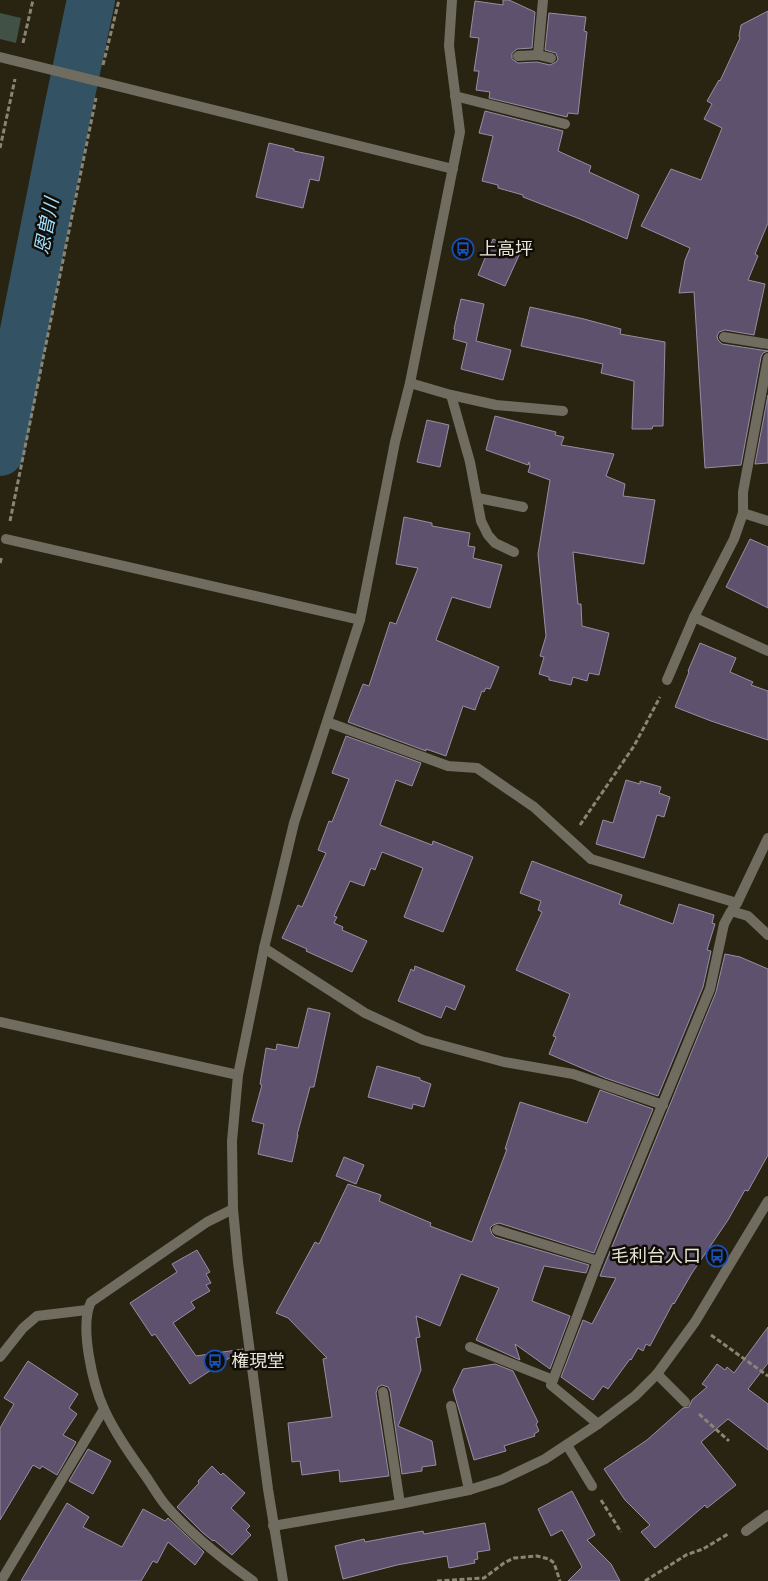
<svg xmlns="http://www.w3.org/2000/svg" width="768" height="1581" font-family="Signika,'Noto Sans JP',sans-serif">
<rect width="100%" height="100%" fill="#282411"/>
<!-- green -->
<path fill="#415145" d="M0 13 21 18 16 43 0 39Z"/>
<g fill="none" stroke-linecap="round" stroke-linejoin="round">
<!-- river -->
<path stroke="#335263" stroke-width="48" d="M0 452 68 109 91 0"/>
</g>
<!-- building -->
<g fill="#5e516d" stroke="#978ea3">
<path d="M503 0H509L535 12 532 48 517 49 512 53V59L518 63 537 62 550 65 556 62 558 59 556 53 545 50 549 13 586 17 584 31 587 32 578 114 568 113 567 117 489 98 490 92 476 90 479 71H474L479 38 470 37 475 1 503 5Z"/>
<path d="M768 11V223L755 254 758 256 748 280 765 284 754 335 725 330 719 332 717 336 718 340 722 344 768 351 763 353 761 357 741 465 705 468 694 292 679 293 685 260 690 248 641 226 671 169 701 180 722 128 704 119 712 104 707 101 719 80 720 81 740 38 739 36 741 25Z"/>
<path d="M485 111 563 131 558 151 591 166 589 172 639 195 627 239 580 219 523 197V195L498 188V185L482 181 493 136 479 133Z"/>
<path d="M269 143 294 149V151L324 157 319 181 310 179 303 208 256 197Z"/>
<path d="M493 239 521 251 505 286 478 275Z"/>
<path d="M461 299 484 304 476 341 511 350 503 380 461 369 467 343 453 339 455 329H454Z"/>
<path d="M530 307 584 319 621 329 620 334 665 342 663 426H653L652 429H632L634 381 601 373 603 364 521 346Z"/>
<path d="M768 395V463L755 464Z"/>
<path d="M495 416 556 432 555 435 564 437 561 445 614 454 606 476 625 484 623 496 655 500 644 564 573 552 578 604H581L582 626 609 633 599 675 589 673 587 681 573 677 571 685 549 680V677L539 674 544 657 540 656 546 636 538 554 550 480 528 472 530 466 529 462 528 465 486 450Z"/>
<path d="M427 420 449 425 440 467 417 462Z"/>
<path d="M404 517 432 523V526L470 533 468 546 475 547 473 558 502 565 490 608 452 597 436 640 499 667 490 689 486 688 484 692 482 691 475 710 463 706 446 756 426 749V751L348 722 363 684 369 686 390 622 396 624 418 568 396 564Z"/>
<path d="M750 539 768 547V608L726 587Z"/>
<path d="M700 643 736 658 730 672 753 682 751 685 768 691V740L711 721 675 707 689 672 688 671Z"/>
<path d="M346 736 421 763 412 786 396 780 380 825 432 845 433 841 473 857 443 932 404 917 423 868 382 852 375 870 371 868 364 886 350 881 334 916 337 917 334 923 343 927 342 930 367 941 352 972 306 951 307 949 282 938 298 905 302 907 326 853 318 850 329 821 332 822 349 779 332 773Z"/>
<path d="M626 780 640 784V781L661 787 659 793 670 797 664 817 657 815 644 858 596 844 603 820 613 823Z"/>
<path d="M532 861 622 895 619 904 673 924 679 904 714 915 712 923 715 924 707 950 711 951 703 987 658 1096 605 1078 549 1054 556 1037 553 1036 570 994 516 970 542 912 538 910 541 901 520 893Z"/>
<path d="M725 954 740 957 768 969V1155L748 1191 745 1190 728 1220 692 1273 674 1304 673 1303 650 1346 646 1344 643 1351 638 1348 631 1360 630 1359 608 1389 603 1386 593 1400 561 1377 583 1320 592 1324 616 1278 600 1276 716 992Z"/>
<path d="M415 966 465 986 455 1010 446 1006 441 1018 398 1001 411 969 414 971Z"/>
<path d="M308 1008 330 1013 314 1087H310L297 1135H298L292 1162 258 1154 264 1124 252 1121 262 1085 260 1084 266 1048 276 1050 277 1044 298 1048Z"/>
<path d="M377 1066 420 1078V1080L431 1084 424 1107 413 1104 412 1109 368 1097Z"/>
<path d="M600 1090 653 1109 594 1253 499 1223 493 1225 490 1228 492 1234 495 1237 589 1265 586 1273 544 1266 532 1301 570 1316 550 1369 515 1344 520 1360 476 1340 499 1288 461 1274 440 1326 416 1316 420 1337 416 1338 421 1370 398 1426 432 1441 436 1465 422 1467V1471L402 1474 390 1391 388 1387 382 1385 378 1387 376 1393 389 1476 340 1482 339 1470 302 1475 300 1461 292 1462 288 1423 332 1417 323 1359 327 1358 288 1318 276 1313 315 1242 319 1244 348 1184 381 1195 379 1201 431 1223 430 1226 472 1242 507 1149H505L520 1102 587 1123Z"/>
<path d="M344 1157 364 1165 356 1184 336 1176Z"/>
<path d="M197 1250 210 1272 206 1274 211 1283 206 1285 210 1291 191 1302 195 1308 173 1323 196 1356 243 1349 190 1384 155 1334 152 1336 130 1303 177 1272 172 1264Z"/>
<path d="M768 1327V1363L748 1389 768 1404V1450L728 1419 701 1442 736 1485 707 1508 705 1505 655 1548 641 1532 650 1525 625 1500 604 1469 647 1440 683 1408 689 1407 692 1400 707 1387 702 1384 717 1364 725 1370 727 1367 734 1373Z"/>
<path d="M28 1361 78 1394 69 1408 77 1414 63 1435 76 1442 57 1475 42 1466 40 1469 33 1465 0 1520V1428L14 1404 4 1398Z"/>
<path d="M495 1364 513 1371 538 1422 536 1424 539 1431 534 1434 535 1436 504 1446 506 1451 474 1460 453 1390 463 1369Z"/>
<path d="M88 1449 111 1461 93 1494 69 1481Z"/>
<path d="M212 1466 221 1475 223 1473 245 1493 231 1508 250 1526 246 1530 251 1535 232 1555 214 1540 213 1541 203 1533 177 1507 199 1483 198 1481Z"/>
<path d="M572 1491 595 1535 587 1540 611 1564 620 1581H568L582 1567 562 1530 551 1536 538 1509Z"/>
<path d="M67 1503 89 1517 83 1527 122 1547 143 1509 165 1521 168 1518 204 1552 195 1565 168 1542 157 1563 153 1561 141 1581H21Z"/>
<path d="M485 1523 490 1550 477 1552 478 1559 474 1560 475 1563 449 1568 447 1556 397 1565 343 1579 335 1546 364 1539 365 1542 423 1531 424 1534Z"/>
</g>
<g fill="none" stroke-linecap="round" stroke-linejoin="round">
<!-- path -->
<g stroke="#888575" stroke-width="3" stroke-dasharray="5 2.5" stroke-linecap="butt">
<path d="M23 43 33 0"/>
<path d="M103 65 119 0"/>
<path d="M0 148 15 79"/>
<path d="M10 521 96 98"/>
<path d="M0 563 2 556"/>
<path d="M580 825 634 746 660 697"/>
<path d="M711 1335 768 1376"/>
<path d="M699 1414 729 1441"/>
<path d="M601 1500 621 1532"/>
<path d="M437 1581 484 1578 504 1563 514 1558 537 1556 549 1559 554 1563 560 1581"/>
<path d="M645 1581 686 1555 703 1549 728 1534"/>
</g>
<!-- service -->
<g stroke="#706c5f" stroke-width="10">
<path d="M451 395 496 405 563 411"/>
<path d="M478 498 523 507"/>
<path d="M327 722 448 766 477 768 534 807 591 859"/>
<path d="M497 1230 598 1261"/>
<path d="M470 1347 553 1380"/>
<path d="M657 1374 685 1402"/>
<path d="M567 1445 592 1486"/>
</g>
<!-- minor -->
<g stroke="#706c5f" stroke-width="10">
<path d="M538 55 551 58"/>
<path d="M518 56 538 55 543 0"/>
<path d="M455 96 565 124"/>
<path d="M724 337 768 344"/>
<path d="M410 383 451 395 470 462 481 521 488 535 495 543 514 552"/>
<path d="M743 513 768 521"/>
<path d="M6 539 360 620"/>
<path d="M694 617 768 651"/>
<path d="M667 680 694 617 734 539 743 513V492L768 358"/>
<path d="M591 859 737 903"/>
<path d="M733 908 737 903 768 838"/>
<path d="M264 948 365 1013 423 1040 504 1062 573 1074 663 1105"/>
<path d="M0 1022 238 1075"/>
<path d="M233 1209 207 1222 91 1302C79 1326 93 1385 104 1409 116 1435 133 1458 149 1481 155 1490 161 1501 169 1509 192 1535 225 1561 253 1581"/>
<path d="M0 1357 23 1328 37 1316 87 1310"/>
<path d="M383 1392 400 1504"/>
<path d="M451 1406 469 1490"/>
<path d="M598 1424 551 1385 553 1380 598 1261 710 989 724 924 731 911 748 916 768 935"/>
<path d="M746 1531 768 1515"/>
<path d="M1 1581 104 1409"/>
</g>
<!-- tertiary -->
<g stroke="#706c5f" stroke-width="10">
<path d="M0 57 453 169"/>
<path d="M273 1526 400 1504 469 1490 501 1480 545 1459 598 1424 635 1396 657 1374 695 1322 768 1201"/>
<path d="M283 1581 268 1489 238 1262 233 1209 232 1141 238 1075 264 948 294 823 360 620 395 442 410 383 460 132 449 46 452 0"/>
</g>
</g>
<!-- icons -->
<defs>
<g id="bus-ring" transform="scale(1.125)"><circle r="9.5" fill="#0f0d06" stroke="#1a4fb4" stroke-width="1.5"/><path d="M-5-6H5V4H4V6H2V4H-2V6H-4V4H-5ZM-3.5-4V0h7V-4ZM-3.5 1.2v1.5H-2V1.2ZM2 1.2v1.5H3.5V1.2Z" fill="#1a4fb4"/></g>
</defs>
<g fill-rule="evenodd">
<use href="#bus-ring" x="463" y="249"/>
<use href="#bus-ring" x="717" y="1256"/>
<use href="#bus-ring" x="215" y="1361"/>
</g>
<g text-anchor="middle" stroke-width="5" stroke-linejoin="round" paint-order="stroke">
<!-- poi labels -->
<g font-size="18" fill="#e8e5d9" stroke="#0f0d06" text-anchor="start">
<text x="479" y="255">上高坪</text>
<text x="701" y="1262" text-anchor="end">毛利台入口</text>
<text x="231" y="1367">権現堂</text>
</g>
<!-- water labels -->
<g font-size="19" font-style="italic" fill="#a1ddfe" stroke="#0f0d06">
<text transform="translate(46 226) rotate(-79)" y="7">恩曽川</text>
</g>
</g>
</svg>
